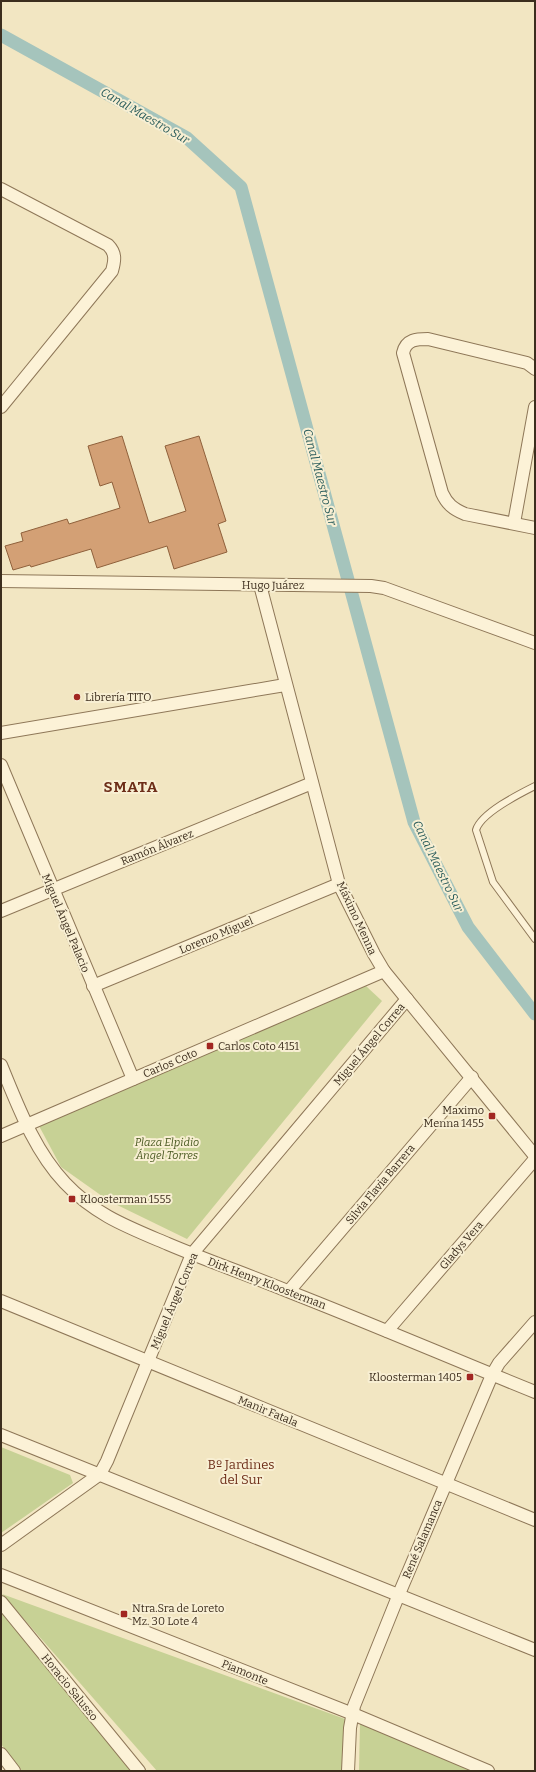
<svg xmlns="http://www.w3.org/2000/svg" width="536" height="1772" font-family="Bitter,serif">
<rect width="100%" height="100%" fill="#f2e6c2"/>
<!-- green -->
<g fill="#c7d195">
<path d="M366 986 382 1001 187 1239 109 1201 61 1167 38 1124Z"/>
<path d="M1 1447 70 1475 73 1483 1 1533Z"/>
<path d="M2 1594 345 1719 342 1771H157Z"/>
<path d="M1 1610 133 1771H22L1 1744Z"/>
<path d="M360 1723 474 1771H359Z"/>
</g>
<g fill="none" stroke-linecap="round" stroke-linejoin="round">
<!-- canal -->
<path stroke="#a5c4bc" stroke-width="13" d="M1 35 187 138 241 187 414 822 468 927 535 1014"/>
</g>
<!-- building -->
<path fill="#d3a075" stroke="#8f603b" d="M122 436 149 523 186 511 165 446 199 436 226 521 218 524 227 552 174 569 167 546 97 568 91 549 31 567 30 565 13 570 5 546 23 541 21 533 67 519 69 524 120 508 112 482 100 486 88 446Z"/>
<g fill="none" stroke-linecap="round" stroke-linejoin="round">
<!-- service casing -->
<g stroke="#8e7758" stroke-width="8">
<path id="service" d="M535 786C519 794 481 813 476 830L493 882 535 939"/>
</g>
<!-- minor casing -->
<g stroke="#8e7758" stroke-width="14">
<g id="minor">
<path d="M1 189 108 245C116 253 115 260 112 271L1 407"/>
<path d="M535 369 527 363 428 339C417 339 406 339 403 353L442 493C447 504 453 509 465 514L535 528"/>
<path d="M514 523 535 407"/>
<path d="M1 581 371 586 384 588 535 643"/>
<path d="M260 585 339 884 374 954 384 971 535 1156"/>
<path d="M1 733 285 685"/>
<path d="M1 765 133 1079"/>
<path d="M1 911 312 783"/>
<path d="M93 986 339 884"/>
<path d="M1 1065C18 1106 34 1150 65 1183 95 1215 128 1227 168 1244 208 1261 249 1275 290 1292 372 1324 453 1359 535 1392"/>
<path d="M1 1136 384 971"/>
<path d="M289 1291 472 1077"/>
<path d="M1 1301 535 1520"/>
<path d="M387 1331 535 1159"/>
<path d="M1 1435 535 1650"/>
<path d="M1 1545 100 1474 107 1461 192 1254 407 999"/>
<path d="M1 1575 353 1714 488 1771"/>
<path d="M1 1602 139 1771"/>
<path d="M1 1754 14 1771"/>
<path d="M348 1771 350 1728 354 1706 399 1594 492 1375 499 1363 535 1322"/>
</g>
</g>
<!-- service -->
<use href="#service" stroke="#fcf2d7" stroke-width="6"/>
<!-- minor -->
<use href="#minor" stroke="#fcf2d7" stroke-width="12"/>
</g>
<!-- markers -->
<g fill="#a22722" stroke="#f8efd3" stroke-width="1.5">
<circle cx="77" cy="697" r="4"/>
<rect x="206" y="1042" width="8" height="8" rx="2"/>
<rect x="488" y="1112" width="8" height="8" rx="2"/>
<rect x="68" y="1195" width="8" height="8" rx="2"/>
<rect x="466" y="1373" width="8" height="8" rx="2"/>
<rect x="120" y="1610" width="8" height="8" rx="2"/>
</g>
<g text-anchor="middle" stroke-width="4" stroke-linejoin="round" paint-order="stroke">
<!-- street labels -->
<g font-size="11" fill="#3c2d1d" stroke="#f8efd3">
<text x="273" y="589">Hugo Juárez</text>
<text transform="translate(157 847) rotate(-22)" y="4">Ramón Álvarez</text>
<text transform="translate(357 918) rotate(65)" y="4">Máximo Menna</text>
<text transform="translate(66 923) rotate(67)" y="4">Miguel Ángel Palacio</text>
<text transform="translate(216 935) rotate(-23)" y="4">Lorenzo Miguel</text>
<text transform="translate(369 1044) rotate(-50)" y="4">Miguel Ángel Correa</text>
<text transform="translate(170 1063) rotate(-23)" y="4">Carlos Coto</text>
<text transform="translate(380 1184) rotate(-50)" y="4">Silvia Flavia Barrera</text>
<text transform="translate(461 1245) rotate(-49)" y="4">Gladys Vera</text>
<text transform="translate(267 1283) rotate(21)" y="4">Dirk Henry Kloosterman</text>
<text transform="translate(174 1301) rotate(-67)" y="4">Miguel Ángel Correa</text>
<text transform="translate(268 1411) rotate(22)" y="4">Manir Fatala</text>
<text transform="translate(422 1539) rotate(-67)" y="4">René Salamanca</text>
<text transform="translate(245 1672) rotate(22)" y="4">Piamonte</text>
<text transform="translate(70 1687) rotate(51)" y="4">Horacio Salusso</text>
</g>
<!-- poi labels -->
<g font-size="11" fill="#3c2d1d" stroke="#f8efd3" text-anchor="start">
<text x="85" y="701">Librería TITO</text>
<text x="218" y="1050">Carlos Coto 4151</text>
<text x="484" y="1114" text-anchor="end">Maximo<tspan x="484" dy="13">Menna 1455</tspan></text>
<text x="80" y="1203">Kloosterman 1555</text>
<text x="462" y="1381" text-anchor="end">Kloosterman 1405</text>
<text x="132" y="1612">Ntra.Sra de Loreto<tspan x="132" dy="13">Mz. 30 Lote 4</tspan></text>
</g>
<!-- park labels -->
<g font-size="11" font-style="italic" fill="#4a5a22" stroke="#f8efd3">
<text x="167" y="1146">Plaza Elpidio<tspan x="167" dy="13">Ángel Torres</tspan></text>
</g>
<!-- water labels -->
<g font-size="12" font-style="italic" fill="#2b5d5c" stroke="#f8efd3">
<text transform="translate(145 116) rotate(30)" y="4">Canal Maestro Sur</text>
<text transform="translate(320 477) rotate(75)" y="4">Canal Maestro Sur</text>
<text transform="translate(438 866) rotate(64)" y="4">Canal Maestro Sur</text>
</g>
<!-- quarter labels -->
<g font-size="13" fill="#6d2e19" stroke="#f8efd3">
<text x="241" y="1469">Bº Jardines<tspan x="241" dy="15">del Sur</tspan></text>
</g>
<!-- district labels -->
<g font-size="15" font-weight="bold" letter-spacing="1" fill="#6d2e19" stroke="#f8efd3">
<text x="131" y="792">SMATA</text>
</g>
</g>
<!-- border -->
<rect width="536" height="1772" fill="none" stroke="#3c2d1d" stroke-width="4"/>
</svg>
